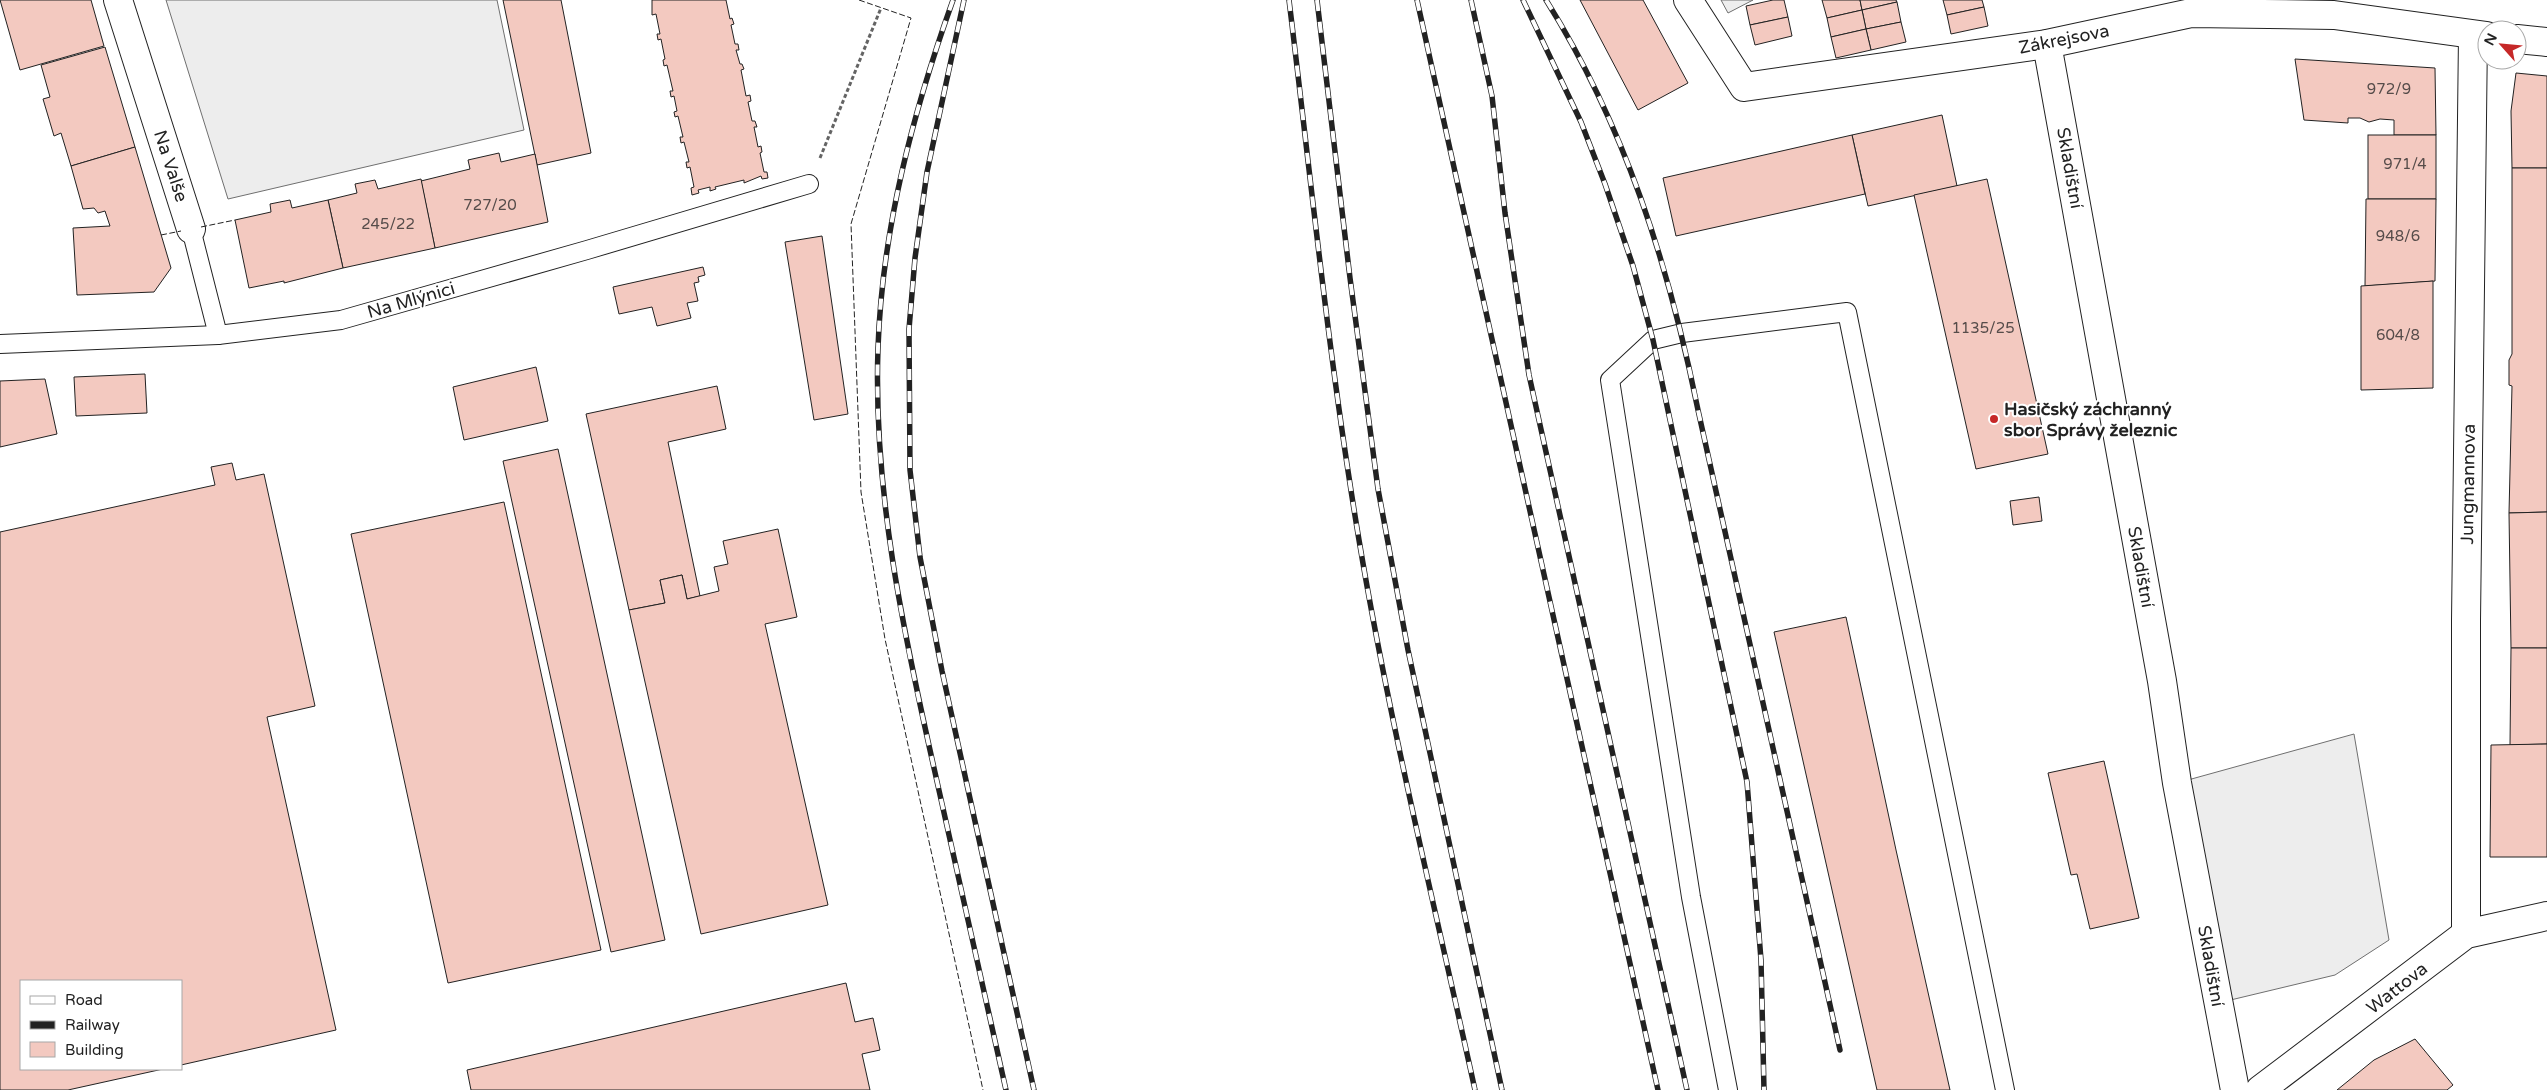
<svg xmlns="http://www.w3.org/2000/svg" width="2547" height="1090" font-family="'Varela Round',sans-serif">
<rect width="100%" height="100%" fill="#fff"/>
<!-- green -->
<path fill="#eee" stroke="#6f6f6f" d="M1721 0H1753L1728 13Z"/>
<!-- parking -->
<g fill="#ededed" stroke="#6f6f6f">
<path d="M166 0H497L524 130 228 199Z"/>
<path d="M2354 734 2389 940 2335 975 2218 1003 2177 783Z"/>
</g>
<!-- building -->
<g fill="#f3c9c0" stroke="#222">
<path d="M0 0H91L104 46 20 70Z"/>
<path d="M503 0H561L591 153 537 165Z"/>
<path d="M652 0H726L730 19 732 18 734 24 731 25 735 44H738L739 50H736L740 64H742L744 69 741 70 746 96 750 95 751 101 748 102 752 121H755L757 127H754L758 147 761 146 762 152 760 153 764 172H767L768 178 762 179 761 176 744 183V180L715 187 716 189 710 191V187L698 190 699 193 692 195 691 188 694 187 690 167 687 168 686 162H689L684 142 681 143 680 137H683L678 116 675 117 674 112 677 111 674 96 671 97 670 91H673L667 65 664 66 663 60 665 59 661 39 658 40 657 34H660L656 14 652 15Z"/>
<path d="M1580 0H1643L1688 83 1638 110Z"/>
<path d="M1773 0H1784L1788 17 1750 25 1746 6Z"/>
<path d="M1822 0H1860L1862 10 1827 18Z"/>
<path d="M1860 0H1896L1897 2 1862 10Z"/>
<path d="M1943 0H1982L1984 7 1947 15Z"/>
<path d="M1897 2 1901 22 1866 29 1862 10Z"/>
<path d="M1984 7 1988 26 1951 34 1947 15Z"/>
<path d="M1862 10 1866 29 1831 37 1827 18Z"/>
<path d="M1788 17 1792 36 1755 45 1750 25Z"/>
<path d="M1901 22 1906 42 1871 50 1866 29Z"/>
<path d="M1866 29 1871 50 1836 58 1831 37Z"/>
<path d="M105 47 135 147 71 166 61 133 54 136 43 99 50 97 41 65Z"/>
<path d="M2295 59 2435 68 2436 135H2394V120L2380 119 2369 122 2360 118H2348V123L2304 120Z"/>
<path d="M2516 73 2547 76V168H2512L2511 111Z"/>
<path d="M1942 115 1957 186 1868 206 1852 135Z"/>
<path d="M1852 135 1865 194 1676 236 1663 178Z"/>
<rect x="2368" y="135" width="68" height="64"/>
<path d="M135 147 171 268 154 292 77 295 73 228 110 226 105 211 98 213 94 208 83 209 71 166Z"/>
<path d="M499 153 501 162 535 154 548 222 435 248 421 181 470 169 468 160Z"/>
<path d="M2512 168H2547V512L2509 513 2512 386 2509 385V360L2512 354Z"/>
<path d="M421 179 435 248 343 268 328 200 357 193 355 184 375 180 378 189Z"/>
<path d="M1987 179 2048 454 1976 469 1914 195Z"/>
<path d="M2366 199H2436L2435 281 2365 286Z"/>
<path d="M290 200 292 208 328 200 343 268 284 283V281L249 288 235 220 271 212 270 204Z"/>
<path d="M822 236 848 414 814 420 785 242Z"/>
<path d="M703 267 705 275 698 277 699 282 694 283 698 301 687 303 691 318 657 326 652 307 619 314 613 287Z"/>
<path d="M2433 281V388L2361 390V286Z"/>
<path d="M536 367 548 421 464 440 453 387Z"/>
<path d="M145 374 147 413 76 416 74 377Z"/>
<path d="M45 379 57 434 0 447V381Z"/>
<path d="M717 386 726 429 668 442 700 596 687 599 682 575 660 580 665 603 629 610 586 414Z"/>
<path d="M558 449 665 940 611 952 503 461Z"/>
<path d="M232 463 236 480 264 474 315 706 267 717 336 1030 181 1065V981H21V1069H163L68 1090H0V532L215 485 211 467Z"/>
<path d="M2039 497 2042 521 2013 525 2010 501Z"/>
<path d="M504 502 601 950 448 983 351 534Z"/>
<path d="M2547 512V648H2511L2509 513Z"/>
<path d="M778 529 797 617 765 624 828 905 701 934 629 610 665 603 660 580 682 575 687 599 719 591 714 567 728 564 723 541Z"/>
<path d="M1846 617 1896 850 1950 1090H1877L1774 632Z"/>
<path d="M2511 648H2547V744L2510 745Z"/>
<path d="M2547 744V857H2490L2491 745Z"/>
<path d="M2104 761 2139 918 2090 929 2077 874 2071 875 2048 773Z"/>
<path d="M846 983 855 1022 873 1018 880 1050 862 1054 870 1090H471L467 1070Z"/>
<path d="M2415 1039 2453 1085 2447 1090H2337L2374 1060Z"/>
</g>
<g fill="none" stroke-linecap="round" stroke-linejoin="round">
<!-- service casing -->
<g stroke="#222" stroke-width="20">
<g id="service">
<path d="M191 229 218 335"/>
<path d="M0 344 218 335 341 320 587 250 809 184"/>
<path d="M1728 1090 1691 897 1610 380 1653 340 1682 333 1847 312 2005 1090"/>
</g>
</g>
<!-- minor casing -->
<g stroke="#222" stroke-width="30">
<g id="minor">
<path d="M118 0 191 229"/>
<path d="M1688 0 1744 87 2047 44 2191 13 2334 15 2487 36"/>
<path d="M2517 39 2547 42"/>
<path d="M2047 44 2162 681 2177 783 2235 1090"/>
<path d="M2466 934V621L2473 35"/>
<path d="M2260 1090 2466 934 2547 916"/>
</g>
</g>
<!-- path -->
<path stroke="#646464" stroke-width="3" stroke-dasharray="4 2.5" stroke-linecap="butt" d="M820 158 881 8"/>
<!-- service -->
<use href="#service" stroke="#fff" stroke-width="18"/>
<!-- minor -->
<use href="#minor" stroke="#fff" stroke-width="28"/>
<!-- rail casing -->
<g stroke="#222" stroke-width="5.5">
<g id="rail">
<path d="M953 0C913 112 882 229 878 348 873 490 903 630 934 768 958 875 982 983 1006 1090"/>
<path d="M964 0 927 172 915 258 909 329 910 470 920 557 942 671 1034 1090"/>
<path d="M1289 0C1311 180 1329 361 1359 540 1390 725 1435 907 1475 1090"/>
<path d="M1317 0 1350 278 1378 489 1408 650 1502 1090"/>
<path d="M1417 0 1658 1090"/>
<path d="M1471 0 1492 96 1505 213 1529 375 1687 1090"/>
<path d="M1523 0 1581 122 1605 184 1633 266 1653 340 1747 782 1761 960 1764 1090"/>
<path d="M1546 0C1625 126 1669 266 1698 410L1840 1050"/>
</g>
</g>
<!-- rail -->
<use href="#rail" stroke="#fff" stroke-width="4" stroke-dasharray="11" stroke-linecap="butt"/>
<!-- fence -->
<g stroke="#222" stroke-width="1" stroke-dasharray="6 2.5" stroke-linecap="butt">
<path d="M859 0 911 18 851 224 861 492 885 639 983 1090"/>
<path d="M201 227 235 220"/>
<path d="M161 235 181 231"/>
</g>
</g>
<!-- markers -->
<circle fill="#c62828" stroke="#fff" stroke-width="2" cx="1994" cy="419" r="5"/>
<g text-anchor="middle" stroke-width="4" stroke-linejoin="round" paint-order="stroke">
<!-- number labels -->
<g font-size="15" fill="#564c4a">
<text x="2389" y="94">972/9</text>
<text x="2405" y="169">971/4</text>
<text x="490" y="210">727/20</text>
<text x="388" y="229">245/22</text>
<text x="2398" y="241">948/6</text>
<text x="1983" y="333">1135/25</text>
<text x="2398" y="340">604/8</text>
</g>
<!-- street labels -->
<g font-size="18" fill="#222" stroke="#fff">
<text transform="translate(2064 39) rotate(-11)" y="6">Zákrejsova</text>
<text transform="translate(171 166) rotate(72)" y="6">Na Valše</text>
<text transform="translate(2070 168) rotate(80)" y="6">Skladištní</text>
<text transform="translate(411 300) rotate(-16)" y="6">Na Mlýnici</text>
<text transform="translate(2468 484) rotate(-89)" y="6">Jungmannova</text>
<text transform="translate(2141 567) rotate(80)" y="6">Skladištní</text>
<text transform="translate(2211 966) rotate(80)" y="6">Skladištní</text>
<text transform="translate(2397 988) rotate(-38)" y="6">Wattova</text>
</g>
<!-- poi labels -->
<g font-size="18" font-weight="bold" fill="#222" stroke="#fff" text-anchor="start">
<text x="2004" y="415">Hasičský záchranný<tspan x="2004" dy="21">sbor Správy železnic</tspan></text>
</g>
</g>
<!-- legend -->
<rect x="20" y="980" width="162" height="90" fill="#ffffff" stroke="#a7a7a7"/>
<rect x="30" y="996" width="25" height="8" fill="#ffffff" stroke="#a7a7a7"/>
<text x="65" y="1005" font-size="15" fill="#222222">Road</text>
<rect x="30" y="1021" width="25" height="8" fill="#222222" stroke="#a7a7a7"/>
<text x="65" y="1030" font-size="15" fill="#222222">Railway</text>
<rect x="30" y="1042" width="25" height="15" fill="#f3c9c0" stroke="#a7a7a7"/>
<text x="65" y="1055" font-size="15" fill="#222222">Building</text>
<!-- north arrow -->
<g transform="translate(2502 45) rotate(297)"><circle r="24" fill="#ffffff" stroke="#a7a7a7"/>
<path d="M0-4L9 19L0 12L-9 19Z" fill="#c62828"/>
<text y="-8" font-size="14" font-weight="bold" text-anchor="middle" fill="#222222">N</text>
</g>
</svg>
